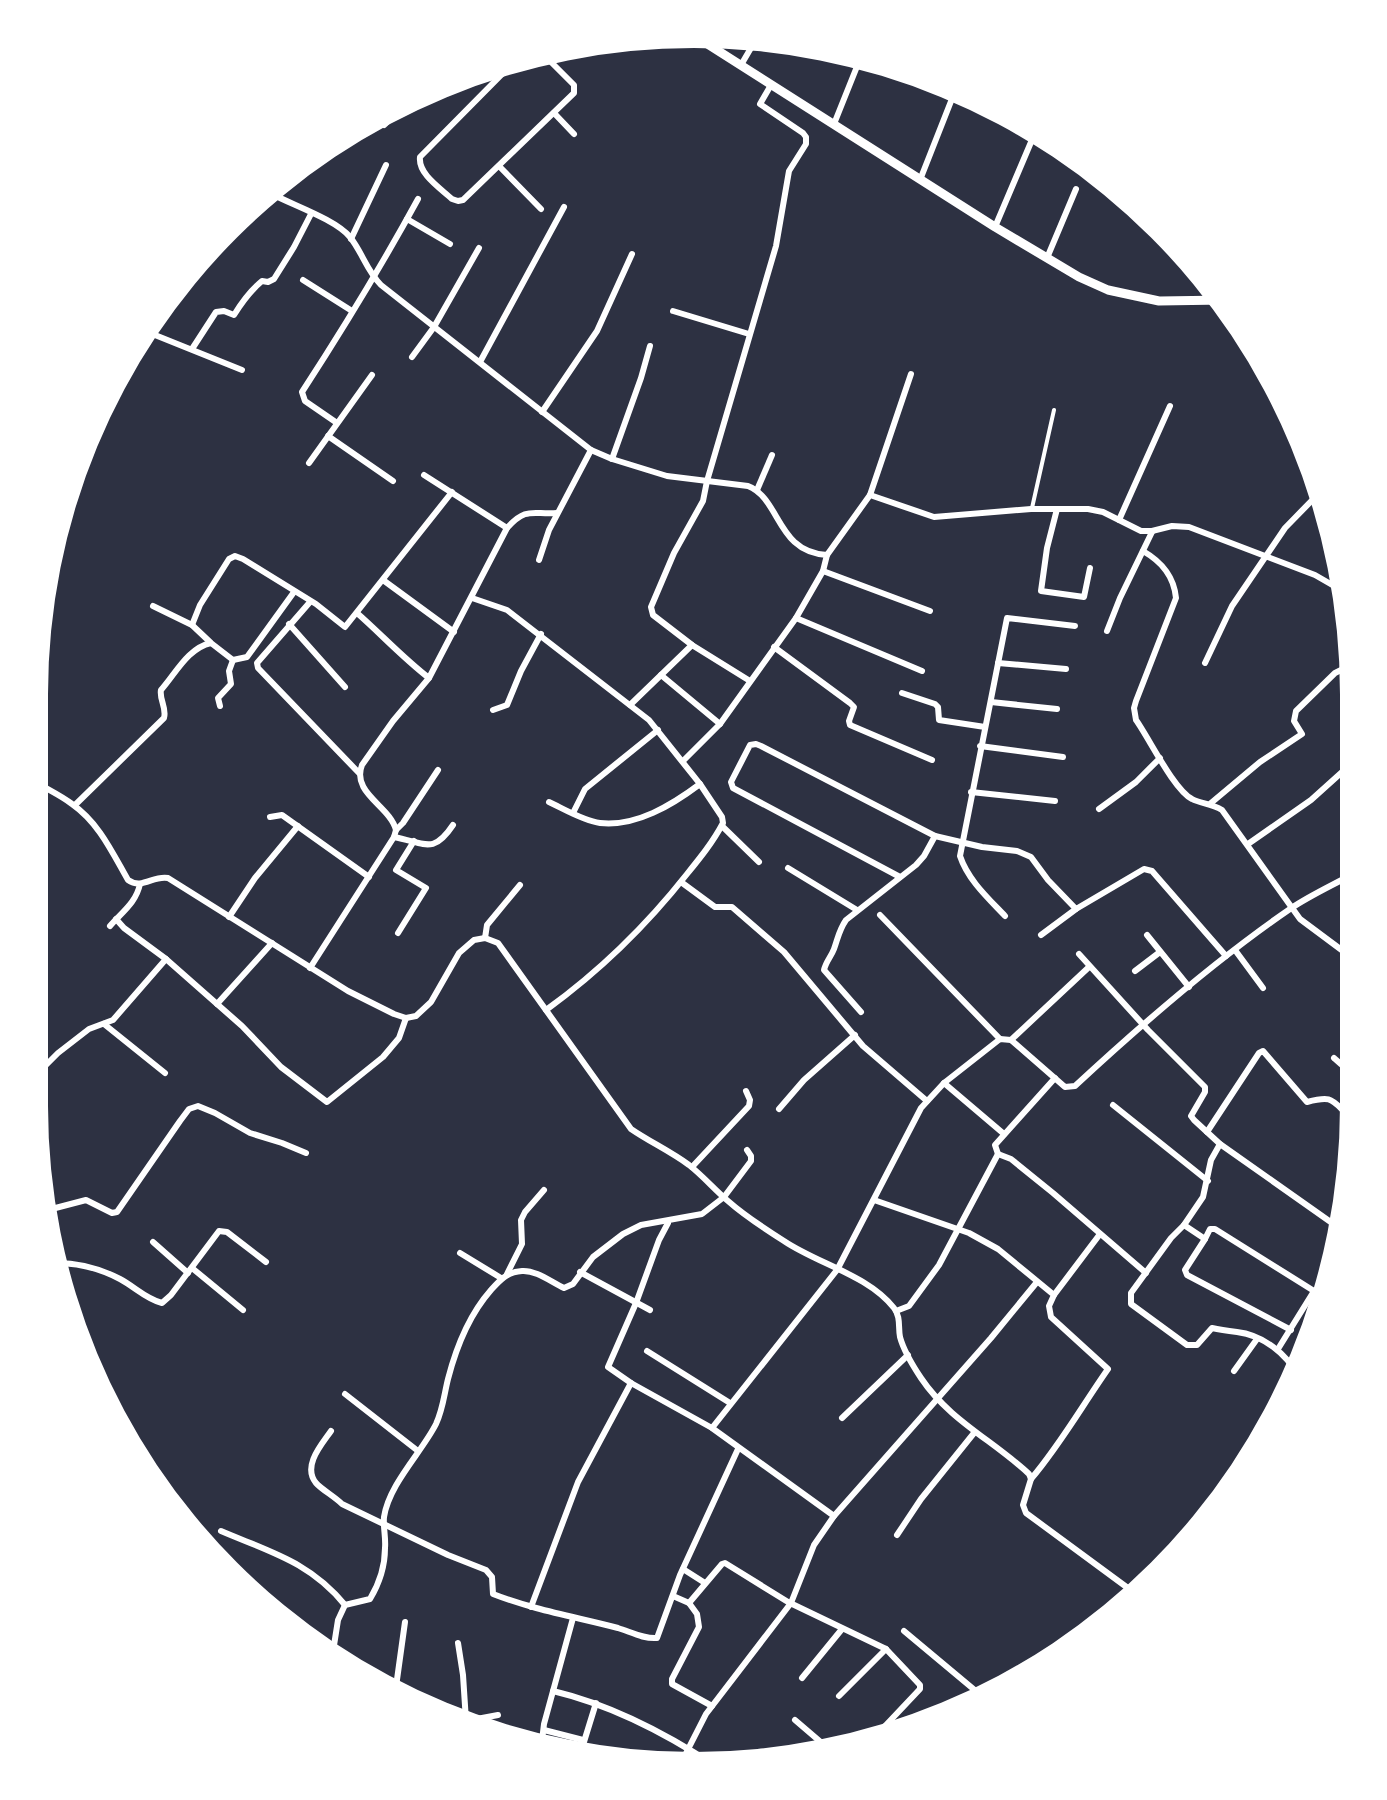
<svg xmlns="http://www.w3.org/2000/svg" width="1387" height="1800" font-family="'Asap Condensed',sans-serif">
<rect width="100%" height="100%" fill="#2d3142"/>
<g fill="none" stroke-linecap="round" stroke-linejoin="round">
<!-- service -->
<path stroke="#fff" stroke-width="4" d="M1032 508 1054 410"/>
<!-- minor -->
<g stroke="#fff" stroke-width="6">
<path d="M847 50 861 55"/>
<path d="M520 56 420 157C418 174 440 188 452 199L458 201 463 200 574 93V85L539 50"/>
<path d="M497 63 505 71"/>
<path d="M741 65 758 36"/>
<path d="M554 113 574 134"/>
<path d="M834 124 862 54"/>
<path d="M384 125 417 93"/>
<path d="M1034 133 1068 146"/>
<path d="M499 166 541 209"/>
<path d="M920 180 957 86"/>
<path d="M270 193C292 205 335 219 350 237 362 252 367 271 381 285L591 450 612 459 667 476 748 486C781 499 776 552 827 555L870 495 934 517 1031 509H1088L1103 512 1141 531H1152L1172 526 1189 527 1315 575 1348 594"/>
<path d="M407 219 450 244"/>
<path d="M995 227 1037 128"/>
<path d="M351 239 386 165"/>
<path d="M1047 258 1076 189"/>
<path d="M303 280 352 311"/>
<path d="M673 311 749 334"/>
<path d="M145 331 242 370"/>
<path d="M192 349 216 312 224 311 234 315C242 302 250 291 262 281L268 282 274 279 294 247 311 214"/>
<path d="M412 357 434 327 479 248"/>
<path d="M480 362 564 207"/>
<path d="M542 412 597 331 632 254"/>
<path d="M337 423 305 401 302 392C343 329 382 265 418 199"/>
<path d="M328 436 393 481"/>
<path d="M612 459 641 378 650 346"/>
<path d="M309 463 372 375"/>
<path d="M424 475 507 528"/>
<path d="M757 490 772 455"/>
<path d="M870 495 911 374"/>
<path d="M1057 509 1047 548 1041 591 1084 597 1090 568"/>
<path d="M1119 520 1170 406"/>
<path d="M1143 551C1162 562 1174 576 1176 598L1136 701 1134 708 1136 720C1149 738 1174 790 1192 799 1201 804 1211 803 1222 810L1300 919 1351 957"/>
<path d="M539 560 549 530 591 450"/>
<path d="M823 571 930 611"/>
<path d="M383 580 454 632"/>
<path d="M472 598 507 610 649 720 700 784"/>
<path d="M310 602 257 663 258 668 359 773"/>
<path d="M153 606 192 625 210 642"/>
<path d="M357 613C381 634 403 658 429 678"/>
<path d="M796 618 922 671"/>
<path d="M289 624 345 687"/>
<path d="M192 625 200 605 229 559 235 556 243 559 316 604 345 627 452 492"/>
<path d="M1107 631 1120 598 1152 532"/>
<path d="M774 647 850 703 854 707 849 721 850 725 932 760"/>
<path d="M233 660 247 657 294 592"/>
<path d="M998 663 1066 669"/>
<path d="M1205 663 1232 606 1285 528 1324 488"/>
<path d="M661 675 720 724"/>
<path d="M750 681 692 645 653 615 651 607 674 553 703 501 707 481 776 246 789 171 806 144V137L803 133 760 104 771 85"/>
<path d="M902 693 935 704 938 707 939 720 985 727"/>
<path d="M991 702 1057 709"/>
<path d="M630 705 692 645"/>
<path d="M220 706 218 698 231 684 229 671 233 660"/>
<path d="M493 710 507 705 521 671 541 634"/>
<path d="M980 746 1063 757"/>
<path d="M683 761 720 724 796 618 823 571 827 555"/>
<path d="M31 779C44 788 59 794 72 804 99 823 112 852 128 880 142 890 153 875 168 878L348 991 394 1014 406 1018 416 1016 431 1002 459 953 474 940 485 938 498 943 631 1129C650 1142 670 1151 689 1165 703 1176 715 1190 728 1201 745 1216 765 1229 784 1241 818 1264 868 1275 894 1308 901 1317 898 1327 900 1337 904 1352 913 1366 921 1378 949 1420 994 1441 1029 1474L1031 1479 1023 1505 1026 1513 1136 1594"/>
<path d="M971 792 1055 801"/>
<path d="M1211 803 1260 762 1302 734 1294 721 1296 711 1335 673 1341 670 1351 674"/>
<path d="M75 805 164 718C167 708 159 699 161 690 176 673 188 648 211 643L233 660"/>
<path d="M1099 809 1136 782 1160 758"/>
<path d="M573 813 585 789 658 730"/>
<path d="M270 817 282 815 369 877"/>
<path d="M722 826 759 862"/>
<path d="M396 830C390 806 351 793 362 765L393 721 429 678 507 528C527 506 533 515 557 513"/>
<path d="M394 837C425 843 433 855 453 825"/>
<path d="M1248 844 1311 800 1351 764"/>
<path d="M788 868 857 910"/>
<path d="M900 877 733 788 731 782 750 745 756 744 761 746 935 836 982 847 1017 851 1031 857 1048 880 1076 909 1144 869 1152 871 1226 956"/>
<path d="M681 882 715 907H732L784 952 863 1046 927 1101"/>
<path d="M880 915 1000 1039"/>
<path d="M1005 916C988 898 968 880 960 856L1007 618 1075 626"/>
<path d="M229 917 255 878 298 826"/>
<path d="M116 919 124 928 166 959 242 1026 281 1067 327 1102 383 1057 399 1038 406 1018"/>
<path d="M110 926C122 912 136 903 140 884"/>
<path d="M398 933 426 888 396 870 414 841"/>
<path d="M1041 935 1076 909"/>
<path d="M1147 935 1189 987"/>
<path d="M485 938 487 925 520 885"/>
<path d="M1235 950 1263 988"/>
<path d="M1079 954 1148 1030 1205 1087V1092L1191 1116 1194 1120 1220 1144 1342 1230"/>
<path d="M310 968 394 837 396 830 403 823 438 770"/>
<path d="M1135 971 1160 952"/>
<path d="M217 1004 272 943"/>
<path d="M546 1010C600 971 646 926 687 874 700 858 713 842 723 823L722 817 700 784C672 805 636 827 600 823 584 821 564 809 549 802"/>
<path d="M861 1012 824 970C826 961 831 957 834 949 838 938 839 930 846 920L916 865 924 856 935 836"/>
<path d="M104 1024 165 1073"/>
<path d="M1011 1040 1089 967"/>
<path d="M1334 1058 1351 1073"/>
<path d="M30 1081 58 1053 89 1029 113 1020 166 959"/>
<path d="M944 1083 1004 1134"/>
<path d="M1113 1105 1208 1181"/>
<path d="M779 1109 804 1080 855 1035"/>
<path d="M1207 1132 1259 1053 1263 1051 1307 1102C1334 1095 1331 1100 1351 1118"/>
<path d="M1220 1144 1211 1160 1203 1197 1184 1225 1205 1239 1210 1229H1215L1314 1291 1325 1292"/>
<path d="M998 1154 995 1145 1055 1078"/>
<path d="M692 1167 749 1106 750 1100 746 1091"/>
<path d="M874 1200 969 1233 998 1249 1054 1295 1049 1306 1051 1317 1108 1369C1082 1406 1060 1445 1031 1479"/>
<path d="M44 1211 86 1200 112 1213 117 1212 180 1121 189 1109 198 1106 215 1113 250 1133 282 1143 306 1153"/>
<path d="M668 1223 659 1240 636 1303 608 1367 631 1383 712 1428 834 1516"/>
<path d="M1184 1225 1171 1238 1131 1293V1304L1187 1345H1197L1212 1328C1221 1330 1229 1331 1237 1332 1263 1335 1287 1354 1298 1376"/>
<path d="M1205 1239 1185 1270 1187 1275 1291 1330"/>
<path d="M153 1242 188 1273"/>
<path d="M460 1253 501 1278"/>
<path d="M51 1263C75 1262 99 1268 120 1279 135 1287 146 1299 162 1303L171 1295 219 1231 227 1232 266 1262"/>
<path d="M192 1268 243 1310"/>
<path d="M580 1272 650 1310"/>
<path d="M507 1274 522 1244 521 1220 525 1212 544 1190"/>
<path d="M1054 1295 1100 1234"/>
<path d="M896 1311 909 1306 939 1265 998 1154 1011 1159 1053 1193 1146 1273"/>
<path d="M1278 1349 1314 1291"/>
<path d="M647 1351 730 1403"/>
<path d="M1234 1371 1257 1339"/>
<path d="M345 1394 418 1451"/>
<path d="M842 1418 908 1355"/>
<path d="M712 1428 837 1270 921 1108 944 1083 1000 1039 1011 1040 1065 1087 1075 1086C1143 1023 1214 961 1290 909 1309 896 1331 886 1351 875"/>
<path d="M331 1431C322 1444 302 1466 316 1483 321 1489 335 1497 342 1504L448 1555 486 1570 492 1577 493 1594C534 1610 576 1617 618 1628 631 1632 643 1639 657 1638L680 1575 738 1449"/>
<path d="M221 1531C270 1552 310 1562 345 1605"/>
<path d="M897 1535 921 1499 974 1433"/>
<path d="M683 1569 705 1583"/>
<path d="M673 1596 689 1603 722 1564 725 1563 788 1602 886 1649"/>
<path d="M689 1603 697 1614 699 1627 672 1679V1684L712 1706"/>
<path d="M531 1607 578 1482 631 1383"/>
<path d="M904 1631 983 1697"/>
<path d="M458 1643 463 1675 466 1721 498 1715"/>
<path d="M1072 1650 1136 1594 1223 1502"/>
<path d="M332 1658 338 1620 345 1605 370 1599C379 1584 385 1565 385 1548 386 1538 383 1527 384 1517 389 1484 422 1452 436 1424 443 1409 444 1395 448 1379 456 1348 469 1315 491 1290 500 1280 507 1272 522 1271 536 1270 551 1282 564 1288L573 1284 593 1257 623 1234 641 1225 702 1214 724 1197 751 1161V1156L747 1150"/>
<path d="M802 1678 842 1629"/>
<path d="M553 1691C612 1705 667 1734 717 1767"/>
<path d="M395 1694 405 1622"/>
<path d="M839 1696 886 1649 920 1685V1689L870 1742"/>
<path d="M795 1720 830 1750"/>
<path d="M544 1730 583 1740"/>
<path d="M541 1749 544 1724 573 1618"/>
<path d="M811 1754 820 1742"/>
<path d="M579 1758 596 1703"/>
<path d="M680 1765 706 1714 791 1603 814 1545 834 1516 991 1338 1037 1282"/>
</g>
<!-- tertiary -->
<path stroke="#fff" stroke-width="9" d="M687 31 995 227 1079 277 1108 290 1159 301 1225 300"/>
</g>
<!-- crop -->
<path d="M0 0H1387V1800H0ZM694 48H694A646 646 0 0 1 1340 694V1106A646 646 0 0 1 694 1752H694A646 646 0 0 1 48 1106V694A646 646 0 0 1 694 48Z" fill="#fff" fill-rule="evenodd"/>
</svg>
